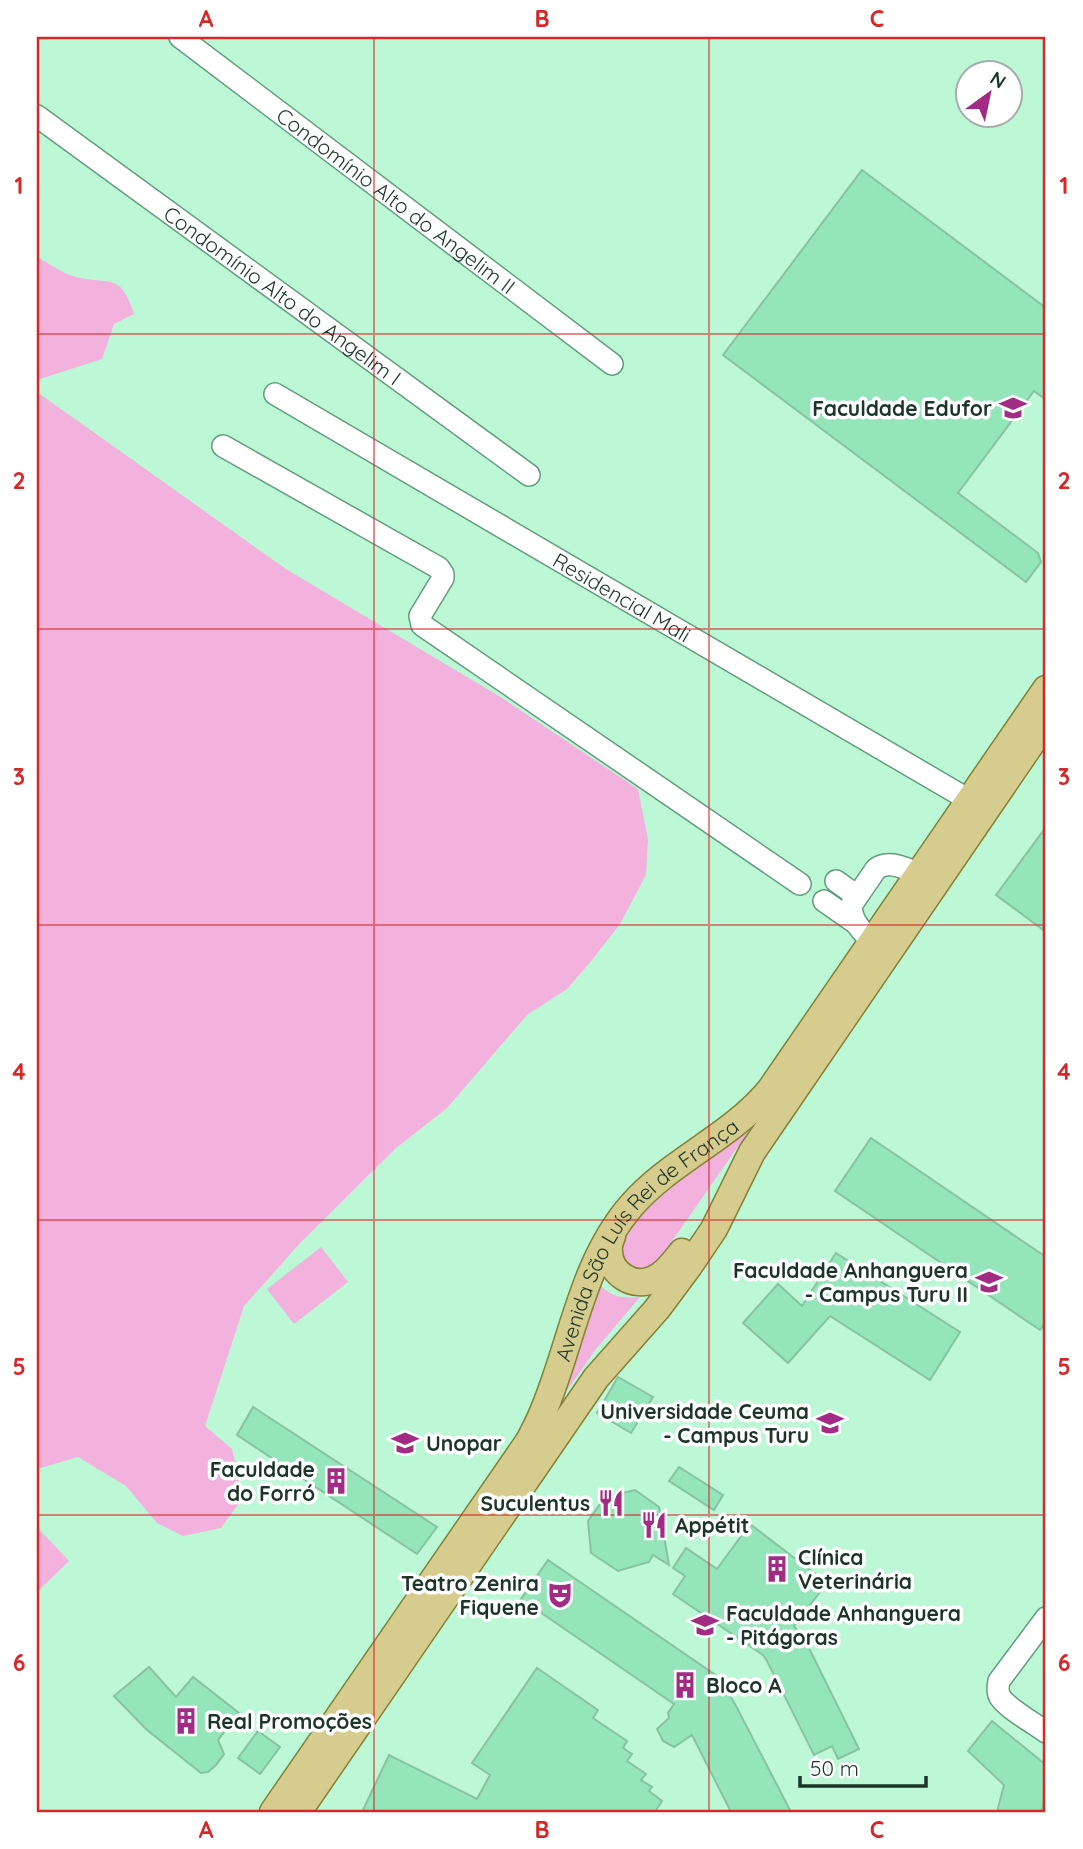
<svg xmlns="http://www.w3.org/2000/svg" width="1083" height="1849" viewBox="0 0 1083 1849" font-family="Quicksand,sans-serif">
  <rect width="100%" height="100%" fill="#bcf8d6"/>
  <!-- green -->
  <g fill="#f3b2dd">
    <path d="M37,257C49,263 63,274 76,277C110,285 121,272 134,314L114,324L102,359L37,380Z"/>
    <path d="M37,392L286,569L499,696L638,789L648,839L646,875L620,924L592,960L567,989L527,1015L447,1108L396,1148L301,1242L244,1306L205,1426L232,1449L243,1498L221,1528L183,1536L157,1523L126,1486L78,1457L37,1469Z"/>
    <path d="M748,1129L746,1135L658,1261C645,1274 642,1272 626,1265L619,1245C641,1197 705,1159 748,1129Z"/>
    <path d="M321,1247L348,1282L294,1324L267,1289Z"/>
    <path d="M596,1280C610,1297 618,1298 640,1297L596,1349L549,1416Z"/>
    <path d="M37,1527L69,1561L37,1592Z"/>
  </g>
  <!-- building -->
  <g fill="#94e5ba" stroke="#88c2a2" stroke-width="2">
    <path d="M862,170L1046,308V400L1034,391L958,493L1038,553L1041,562L1026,582L723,355Z"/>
    <path d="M1046,827V932L996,895Z"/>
    <path d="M871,1138L1046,1257V1322L1040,1330L835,1191Z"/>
    <path d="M836,1253L960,1332L930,1380L830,1316L788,1363L743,1323L778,1284L802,1306Z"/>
    <path d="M618,1377L653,1397L631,1433L597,1413Z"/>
    <path d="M253,1407L437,1527L417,1554L237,1435Z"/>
    <path d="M679,1467L723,1495L714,1510L669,1481Z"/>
    <path d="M635,1490L659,1507L669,1565L653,1555L649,1562L618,1571L591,1553L588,1521L605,1497Z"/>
    <path d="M750,1524L827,1583L794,1626L805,1640L859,1749L838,1759L832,1746L814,1755L767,1661L763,1655L673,1594L685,1576L673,1568L686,1548L717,1569Z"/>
    <path d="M548,1560L717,1676L735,1704L791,1812H731L692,1735L674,1747L663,1741L657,1729L669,1718L668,1713L674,1704L521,1599Z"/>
    <path d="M149,1667L176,1697L193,1677L239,1713L218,1740L224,1754L216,1765L208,1772L201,1773L147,1730L114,1696Z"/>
    <path d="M537,1668L598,1710L593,1718L627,1741L623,1748L632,1754L627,1761L646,1774L641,1780L652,1787L649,1791L662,1801L655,1812H362L389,1755L477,1799L490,1775L472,1763Z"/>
    <path d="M992,1721L1046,1765V1795L1041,1812H997L1004,1785L968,1751Z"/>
    <path d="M258,1731L280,1747L260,1774L238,1758Z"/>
  </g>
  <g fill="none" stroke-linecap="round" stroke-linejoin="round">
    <defs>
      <g id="minor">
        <path id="s1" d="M180,37L612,364"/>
        <path id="s2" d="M37,116L529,475"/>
        <path id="s3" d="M275,394L969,800"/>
        <path d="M223,446L439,568L443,574V578L420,616L422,625L800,884"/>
        <path d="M836,881L857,896"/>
        <path d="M824,901L857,924"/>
        <path d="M872,942C862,931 849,919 852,904L876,869C888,859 906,869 919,873"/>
        <path d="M1046,1618L999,1681C998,1686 997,1692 1000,1697C1007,1708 1035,1724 1046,1732"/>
      </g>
      <g id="major">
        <path d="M612,1236C610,1241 608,1246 609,1252C610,1274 634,1289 654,1279C666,1274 674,1262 682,1252"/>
        <path id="s4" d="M273,1812L529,1441C534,1431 539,1422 543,1412C572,1344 581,1264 631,1206C671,1160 730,1138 770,1090L1046,689"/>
        <path d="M298,1812L596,1378L657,1309L689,1266L714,1229L752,1152L1046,722"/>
      </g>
    </defs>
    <!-- minor casing -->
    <use href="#minor" stroke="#649d7e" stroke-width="24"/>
    <!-- major casing -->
    <use href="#major" stroke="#848138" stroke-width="29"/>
    <!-- minor -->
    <use href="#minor" stroke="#fff" stroke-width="21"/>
    <!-- major -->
    <use href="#major" stroke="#d6cc8d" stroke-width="26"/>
  </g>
  <!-- grid -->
  <path fill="none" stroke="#d62828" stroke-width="2" stroke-opacity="0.55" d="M374,37V1812M709,37V1812M37,334H1046M37,629H1046M37,925H1046M37,1220H1046M37,1515H1046"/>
  <!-- icons -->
  <defs>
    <symbol id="university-bare" viewBox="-9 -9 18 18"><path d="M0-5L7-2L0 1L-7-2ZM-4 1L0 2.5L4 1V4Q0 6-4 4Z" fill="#a22b84" stroke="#fff" stroke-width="2.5" paint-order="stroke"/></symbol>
    <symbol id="building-bare" viewBox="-9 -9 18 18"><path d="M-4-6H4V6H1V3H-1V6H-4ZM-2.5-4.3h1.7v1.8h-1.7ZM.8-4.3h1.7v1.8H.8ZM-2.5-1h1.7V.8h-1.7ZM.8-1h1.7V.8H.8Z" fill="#a22b84" stroke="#fff" stroke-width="2.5" paint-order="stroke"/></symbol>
    <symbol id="restaurant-bare" viewBox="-9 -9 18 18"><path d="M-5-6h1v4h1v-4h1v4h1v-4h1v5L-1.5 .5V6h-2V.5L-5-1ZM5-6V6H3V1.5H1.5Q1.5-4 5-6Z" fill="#a22b84" stroke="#fff" stroke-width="2.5" paint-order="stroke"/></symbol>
    <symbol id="theatre-bare" viewBox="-9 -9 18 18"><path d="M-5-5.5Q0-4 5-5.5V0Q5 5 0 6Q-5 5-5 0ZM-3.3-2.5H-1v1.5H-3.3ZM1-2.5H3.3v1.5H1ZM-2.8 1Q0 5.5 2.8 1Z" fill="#a22b84" stroke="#fff" stroke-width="2.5" paint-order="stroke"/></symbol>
  </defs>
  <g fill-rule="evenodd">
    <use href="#university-bare" x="994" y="389" width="38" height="38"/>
    <use href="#university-bare" x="970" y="1263" width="38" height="38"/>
    <use href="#university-bare" x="811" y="1404" width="38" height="38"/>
    <use href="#university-bare" x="386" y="1424" width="38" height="38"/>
    <use href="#building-bare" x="317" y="1462" width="38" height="38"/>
    <use href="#restaurant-bare" x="592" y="1484" width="38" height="38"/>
    <use href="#restaurant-bare" x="635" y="1506" width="38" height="38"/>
    <use href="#building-bare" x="758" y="1550" width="38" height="38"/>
    <use href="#theatre-bare" x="541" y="1576" width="38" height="38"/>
    <use href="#university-bare" x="686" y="1606" width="38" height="38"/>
    <use href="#building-bare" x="666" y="1666" width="38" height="38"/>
    <use href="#building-bare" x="167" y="1702" width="38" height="38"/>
  </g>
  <g text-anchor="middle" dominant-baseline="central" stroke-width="7" stroke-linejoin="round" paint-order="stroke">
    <!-- street labels -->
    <g font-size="21" fill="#1d3528" stroke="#fff">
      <text stroke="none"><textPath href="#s1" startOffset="271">Condomínio Alto do Angelim II</textPath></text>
      <text stroke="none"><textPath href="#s2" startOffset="304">Condomínio Alto do Angelim I</textPath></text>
      <text stroke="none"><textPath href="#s3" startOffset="402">Residencial Mali</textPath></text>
      <text stroke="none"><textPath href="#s4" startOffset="690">Avenida São Luís Rei de França</textPath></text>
    </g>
    <!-- poi labels -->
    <g font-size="21" font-weight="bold" fill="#1d3528" stroke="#fff" text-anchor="end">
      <text x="992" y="408">Faculdade Edufor</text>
      <text x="968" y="1270">Faculdade Anhanguera<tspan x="968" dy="24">- Campus Turu II</tspan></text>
      <text x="809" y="1411">Universidade Ceuma<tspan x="809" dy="24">- Campus Turu</tspan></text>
      <text x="426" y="1443" text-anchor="start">Unopar</text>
      <text x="315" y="1469">Faculdade<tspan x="315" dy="24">do Forró</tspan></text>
      <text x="590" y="1503">Suculentus</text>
      <text x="675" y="1525" text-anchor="start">Appétit</text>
      <text x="798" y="1557" text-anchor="start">Clínica<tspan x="798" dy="24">Veterinária</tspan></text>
      <text x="539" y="1583">Teatro Zenira<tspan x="539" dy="24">Fiquene</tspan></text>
      <text x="726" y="1613" text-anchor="start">Faculdade Anhanguera<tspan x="726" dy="24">- Pitágoras</tspan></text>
      <text x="706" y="1685" text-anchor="start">Bloco A</text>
      <text x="207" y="1721" text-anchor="start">Real Promoções</text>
    </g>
  </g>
  <!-- border -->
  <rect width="1083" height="1849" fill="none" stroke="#ffffff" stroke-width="77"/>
  <!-- north arrow -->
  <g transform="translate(989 94) rotate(33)"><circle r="33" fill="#ffffff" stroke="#a5aea9" stroke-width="2"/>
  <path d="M0-5L12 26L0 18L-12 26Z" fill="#a22b84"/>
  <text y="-10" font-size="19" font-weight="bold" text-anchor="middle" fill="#1d3528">N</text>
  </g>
  <!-- scale -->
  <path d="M800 1776v10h126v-10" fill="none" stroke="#1d3528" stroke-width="3.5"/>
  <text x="810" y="1776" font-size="21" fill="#1d3528" stroke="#ffffff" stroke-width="5" paint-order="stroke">50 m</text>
  <rect x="38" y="38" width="1006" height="1773" fill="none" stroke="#d62828" stroke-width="2.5"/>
  <g font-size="23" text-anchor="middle" font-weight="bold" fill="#d62828">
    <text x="206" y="27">A</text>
    <text x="542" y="27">B</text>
    <text x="877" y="27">C</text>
    <text x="19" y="194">1</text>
    <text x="1064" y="194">1</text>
    <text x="19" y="489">2</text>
    <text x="1064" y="489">2</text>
    <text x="19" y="785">3</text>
    <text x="1064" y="785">3</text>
    <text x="19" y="1080">4</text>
    <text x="1064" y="1080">4</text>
    <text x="19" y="1375">5</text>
    <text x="1064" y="1375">5</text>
    <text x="19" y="1671">6</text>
    <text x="1064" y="1671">6</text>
    <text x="206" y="1838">A</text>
    <text x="542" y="1838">B</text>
    <text x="877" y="1838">C</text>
  </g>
</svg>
